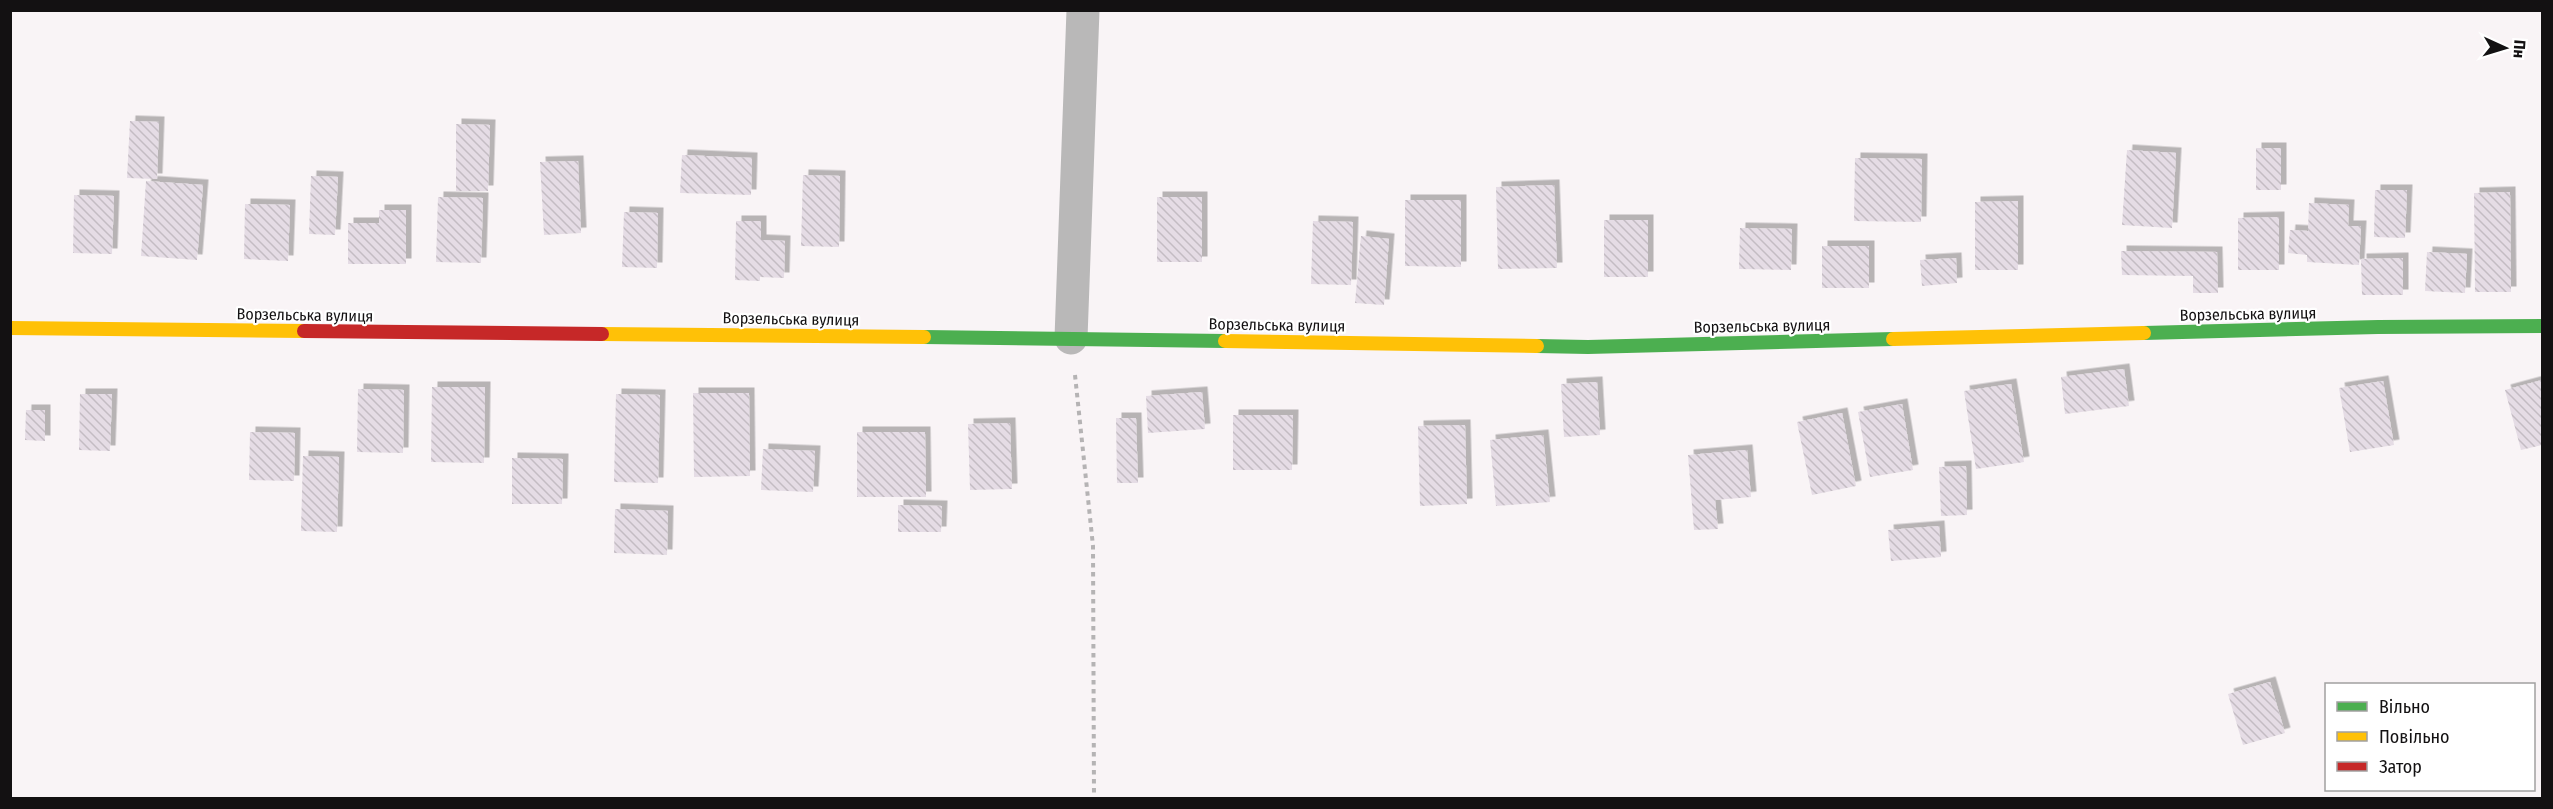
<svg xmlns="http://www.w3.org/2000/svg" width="2553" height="809" viewBox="0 0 2553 809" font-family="'Fira Sans Condensed',sans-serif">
  <defs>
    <pattern id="building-back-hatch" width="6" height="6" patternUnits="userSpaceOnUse" patternTransform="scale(1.5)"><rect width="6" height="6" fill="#e5dce5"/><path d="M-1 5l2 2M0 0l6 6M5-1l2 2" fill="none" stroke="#c4bcc3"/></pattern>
    <filter id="shadow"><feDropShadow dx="5.5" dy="-5.5" stdDeviation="0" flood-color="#0004"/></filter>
  </defs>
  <rect width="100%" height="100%" fill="#f9f4f6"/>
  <!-- building -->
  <g fill="url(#building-back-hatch)" filter="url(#shadow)">
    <path d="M130,121L159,122L157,179L127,178Z"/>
    <path d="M456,124L490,125L488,191H456Z"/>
    <rect x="2256" y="148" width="25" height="42"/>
    <path d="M2127,150L2176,153L2172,228L2122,225Z"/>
    <path d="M682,155L752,158L751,195L680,193Z"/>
    <path d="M1855,158L1922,159L1921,222L1854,221Z"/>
    <path d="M578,161L581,233L544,235L540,162Z"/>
    <path d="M803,175L840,176L839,247L801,246Z"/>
    <path d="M311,176L338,177L335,235L309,234Z"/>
    <path d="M146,181L203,185L197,260L141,256Z"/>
    <path d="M1554,185L1557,268L1498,269L1496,187Z"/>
    <path d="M2375,190H2407L2405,238L2374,237Z"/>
    <path d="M2510,192L2511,292H2475L2474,193Z"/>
    <path d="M74,195L114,196L112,254L73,253Z"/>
    <path d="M438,197L483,198L481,263L436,262Z"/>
    <rect x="1157" y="197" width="45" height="65"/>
    <path d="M1405,200H1461V267L1405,266Z"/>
    <path d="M2018,201V270H1975V202Z"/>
    <path d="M2309,203L2349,205L2348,226H2361L2359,265L2307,262V255L2288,253L2290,230L2308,231Z"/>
    <path d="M245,204L290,205L288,261L244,259Z"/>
    <path d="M379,210H406V264H348V223H379Z"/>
    <path d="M624,212L658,213L657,268L622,267Z"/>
    <path d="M2279,217V270H2238V218Z"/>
    <rect x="1604" y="220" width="44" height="57"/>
    <path d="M736,221H761V240L785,241L784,278L760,277V281L735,280Z"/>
    <path d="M1313,221L1353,222L1351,285L1311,284Z"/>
    <path d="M1740,228L1792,229L1791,270L1739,269Z"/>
    <path d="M1361,236L1389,239L1384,305L1355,303Z"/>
    <rect x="1822" y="246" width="47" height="42"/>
    <path d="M2121,251L2217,252L2218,293H2193V276L2122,275Z"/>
    <path d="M2427,252L2467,254L2465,293L2425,291Z"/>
    <path d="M1956,258L1957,283L1922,286L1920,260Z"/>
    <path d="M2403,258V295H2362L2361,259Z"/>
    <path d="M2124,369L2129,406L2065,414L2061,377Z"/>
    <path d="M2542,380V445L2521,450L2505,390Z"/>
    <path d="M2383,381L2394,445L2350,452L2339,388Z"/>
    <path d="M1597,382L1600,435L1564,437L1561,384Z"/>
    <path d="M2011,384L2024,462L1976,469L1964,391Z"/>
    <path d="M432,387H485L484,463L431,462Z"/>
    <path d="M358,389L404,390L403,453L357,452Z"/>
    <path d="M1202,392L1205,429L1148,433L1146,396Z"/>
    <path d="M693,393H749L750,476L694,477Z"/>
    <path d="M80,394H112L110,451L79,450Z"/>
    <path d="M616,394L660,395L658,483L614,482Z"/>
    <path d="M1902,404L1913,470L1870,477L1858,412Z"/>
    <path d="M26,410H45V441L25,440Z"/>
    <path d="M1842,413L1856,486L1812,495L1797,422Z"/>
    <path d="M1233,415H1293L1292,470H1233Z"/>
    <path d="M1116,418H1136L1138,483H1117Z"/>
    <path d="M1010,423L1012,489L970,490L968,424Z"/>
    <path d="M1465,425L1467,504L1420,506L1418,426Z"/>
    <path d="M250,432L295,433L294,481L249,480Z"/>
    <path d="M857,432H925L926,497H857Z"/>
    <path d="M1543,435L1550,502L1496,506L1490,440Z"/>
    <path d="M763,449L815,451L813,492L761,490Z"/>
    <path d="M1747,450L1751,497L1715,500L1718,529L1694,530L1688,455Z"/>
    <path d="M303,456L339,457L337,532L301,531Z"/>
    <path d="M512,458L563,459L562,504H512Z"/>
    <path d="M1966,466L1967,515L1941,516L1939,467Z"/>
    <path d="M898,505L942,506L941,532H898Z"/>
    <path d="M615,509L668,511L667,555L614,553Z"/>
    <path d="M1939,526L1941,557L1891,561L1888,530Z"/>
    <path d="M2270,682L2285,733L2243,745L2228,694Z"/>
  </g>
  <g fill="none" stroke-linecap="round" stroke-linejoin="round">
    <!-- path -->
    <path stroke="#b5b3b4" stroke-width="4" stroke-dasharray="4.5 4.5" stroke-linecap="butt" d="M1075,375L1093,546L1094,798"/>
    <!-- street -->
    <path stroke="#b9b8b8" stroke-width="33" d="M1071,338L1083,10"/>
    <!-- fast -->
    <g stroke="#4caf50" stroke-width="14">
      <path d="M2144,333L2378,327L2542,326"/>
      <path d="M924,337L1225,341"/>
      <path d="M1537,346L1588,347L1893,339"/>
    </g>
    <!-- slow -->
    <g stroke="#ffc107" stroke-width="14">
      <path d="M10,328L304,331"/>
      <path d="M602,334L924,337"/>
      <path d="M1893,339L2144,333"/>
      <path d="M1225,341L1537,346"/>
    </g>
    <!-- jam -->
    <path stroke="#c62828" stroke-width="14" d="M304,331L602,334"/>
  </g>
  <g text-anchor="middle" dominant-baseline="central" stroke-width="4.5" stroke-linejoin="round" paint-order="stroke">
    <!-- street labels -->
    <g font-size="16" fill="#131112" stroke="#fff">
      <text transform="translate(2248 314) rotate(-1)">Ворзельська вулиця</text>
      <text transform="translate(305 315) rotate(1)">Ворзельська вулиця</text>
      <text transform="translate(791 319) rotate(1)">Ворзельська вулиця</text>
      <text transform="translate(1277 325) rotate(1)">Ворзельська вулиця</text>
      <text transform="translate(1762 326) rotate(-1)">Ворзельська вулиця</text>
    </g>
  </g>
  <!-- border -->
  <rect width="2553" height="809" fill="none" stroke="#131112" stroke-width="24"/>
  <!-- legend -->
  <rect x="2325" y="683" width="210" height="108" fill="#ffffff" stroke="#a1a0a0" stroke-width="1.5"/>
  <rect x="2337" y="702" width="30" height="9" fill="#4caf50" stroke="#a1a0a0" stroke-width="1.5"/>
  <text x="2379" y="713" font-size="18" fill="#131112">Вільно</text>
  <rect x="2337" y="732" width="30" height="9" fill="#ffc107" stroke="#a1a0a0" stroke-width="1.5"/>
  <text x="2379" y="743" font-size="18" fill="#131112">Повільно</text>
  <rect x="2337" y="762" width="30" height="9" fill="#c62828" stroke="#a1a0a0" stroke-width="1.5"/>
  <text x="2379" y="773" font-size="18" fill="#131112">Затор</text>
  <!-- north arrow -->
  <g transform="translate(2505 48) rotate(94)" stroke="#ffffff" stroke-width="4.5" paint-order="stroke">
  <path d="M0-4.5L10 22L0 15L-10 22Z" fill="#131112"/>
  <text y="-9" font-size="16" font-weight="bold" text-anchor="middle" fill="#131112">Пн</text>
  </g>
</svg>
